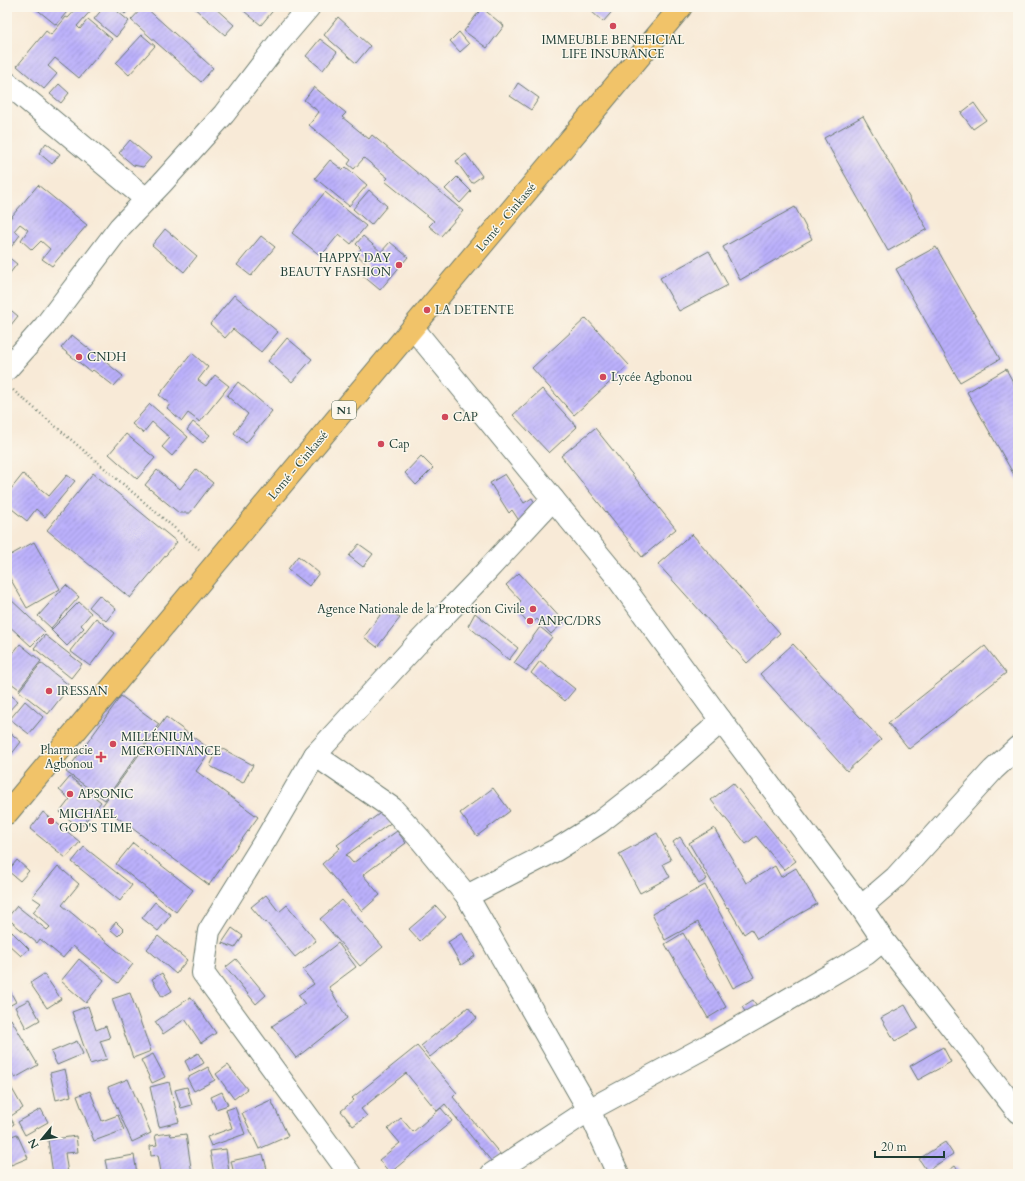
<svg xmlns="http://www.w3.org/2000/svg" width="1025" height="1181" viewBox="0 0 1025 1181" font-family="Cardo,serif">
  <defs>
    <pattern id="building-hatch" width="6" height="6" patternUnits="userSpaceOnUse"><rect width="6" height="6" fill="#bbb0fc"/><path d="M-1 1l2-2M0 6l6-6M5 7l2-2" fill="none" stroke="#9790cd"/></pattern>
  </defs>
  <rect width="100%" height="100%" fill="#fbf7ec"/>
  <filter id="ink" filterUnits="userSpaceOnUse"><feTurbulence type="fractalNoise" baseFrequency=".025" numOctaves="2"/><feDisplacementMap in="SourceGraphic" scale="8" xChannelSelector="R" yChannelSelector="G"/><feConvolveMatrix kernelMatrix="1 2 1 2 8 2 1 2 1" color-interpolation-filters="sRGB"/></filter>
  <filter id="wash" filterUnits="userSpaceOnUse"><feTurbulence type="fractalNoise" baseFrequency=".012" numOctaves="4" result="noise"/><feDisplacementMap in="SourceGraphic" scale="16" xChannelSelector="R" yChannelSelector="G"/><feGaussianBlur stdDeviation="0.9" result="paint"/><feColorMatrix in="noise" values="0 0 0 0 0 0 0 0 0 0 0 0 0 0 0 0 0 1.4 0 .05"/><feComposite in="paint" operator="in"/></filter>
  <g filter="url(#wash)">
    <rect width="100%" height="100%" fill="#f8ead7"/>
    <g id="blocks">
      <!-- building -->
      <g fill="url(#building-hatch)">
        <path d="M34,7H71L56,25Z"/>
        <path d="M78,7H94L77,26L80,29L88,19L112,39L79,78L55,58L48,66L57,74L44,89L17,66L46,31L51,35L66,17L68,18Z"/>
        <path d="M104,7H112L129,21L116,37L94,19Z"/>
        <path d="M117,7H131L125,14Z"/>
        <path d="M143,7H145L213,68L201,82L131,20Z"/>
        <path d="M193,7H214L234,25L225,35Z"/>
        <path d="M239,7H276L261,25Z"/>
        <path d="M593,7H616L603,22L590,10Z"/>
        <path d="M482,8L504,26L487,48L464,31Z"/>
        <path d="M338,17L370,46L356,63L324,35Z"/>
        <path d="M459,32L469,44L460,52L450,41Z"/>
        <path d="M142,35L155,46L129,75L116,63Z"/>
        <path d="M320,39L337,52L323,70L306,56Z"/>
        <path d="M518,83L539,98L531,110L510,96Z"/>
        <path d="M59,84L69,93L61,103L50,94Z"/>
        <path d="M314,87L346,113L342,117L369,139L372,135L463,211L441,236L429,226L434,221L385,181L388,178L364,158L354,169L348,164L351,160L309,125L319,112L304,100Z"/>
        <path d="M974,103L986,120L973,129L961,113Z"/>
        <path d="M863,116L927,229L888,251L824,138Z"/>
        <path d="M130,140L151,158L143,167L133,165L119,153Z"/>
        <path d="M46,143L60,154L52,164L39,153Z"/>
        <path d="M466,154L482,176L472,183L456,161Z"/>
        <path d="M330,160L343,170L346,167L367,185L349,206L315,178Z"/>
        <path d="M457,177L471,191L460,203L445,189Z"/>
        <path d="M38,185L87,225L52,266L42,259L50,249L41,241L32,250L21,240L28,230L20,224L14,231L20,235L9,250L7,248V222Z"/>
        <path d="M369,190L387,206L371,225L353,209Z"/>
        <path d="M325,192L366,226L351,244L339,234L321,256L292,233Z"/>
        <path d="M795,207L812,239L740,280L723,247Z"/>
        <path d="M165,229L197,256L184,272L152,245Z"/>
        <path d="M261,236L275,247L251,276L237,265Z"/>
        <path d="M363,236L381,252L390,242L408,257L380,290L362,275L369,266L356,254L361,249L356,244Z"/>
        <path d="M936,247L1000,359L960,382L896,269Z"/>
        <path d="M709,251L728,285L679,311L660,278Z"/>
        <path d="M7,256L17,264L7,277Z"/>
        <path d="M234,295L278,332L261,352L233,329L225,338L210,324Z"/>
        <path d="M7,307L18,316L7,330Z"/>
        <path d="M586,318L629,365L574,415L532,368Z"/>
        <path d="M72,335L123,376L114,386L93,370L91,372L61,348Z"/>
        <path d="M287,338L312,359L292,382L268,361Z"/>
        <path d="M192,353L208,367L198,380L206,386L215,375L229,386L200,422L188,413L182,421L167,408L170,404L159,395Z"/>
        <path d="M1006,369L1018,391V482L967,392Z"/>
        <path d="M238,382L272,411L246,443L234,433L248,414L227,396Z"/>
        <path d="M542,389L577,427L549,453L513,415Z"/>
        <path d="M150,404L188,437L172,456L162,447L170,438L152,422L143,433L132,424Z"/>
        <path d="M193,422L210,435L203,443L187,430Z"/>
        <path d="M595,428L676,529L642,557L561,456Z"/>
        <path d="M126,434L155,458L137,479L109,454Z"/>
        <path d="M421,456L433,468L416,485L405,473Z"/>
        <path d="M196,469L213,483L190,513H179L145,485L157,470L180,489Z"/>
        <path d="M93,473L177,542L130,598L47,530Z"/>
        <path d="M23,474L49,496L67,475L75,481L45,517L36,509L27,521L7,505V485L11,489Z"/>
        <path d="M505,474L524,503L532,498L539,510L520,522L512,510L509,513L490,483Z"/>
        <path d="M692,534L780,633L747,663L658,564Z"/>
        <path d="M34,542L60,589L27,608L7,573V557Z"/>
        <path d="M359,544L373,554L363,567L349,556Z"/>
        <path d="M298,556L319,573L309,586L288,569Z"/>
        <path d="M519,573L564,622L551,634L537,619L530,626L514,607L521,601L506,585Z"/>
        <path d="M66,585L79,597L51,628L38,616Z"/>
        <path d="M99,595L116,609L106,621L89,607Z"/>
        <path d="M7,596L45,632L31,646L7,624Z"/>
        <path d="M79,602L91,613L81,625L84,628L67,646L51,630Z"/>
        <path d="M386,607L400,618L377,647L364,637Z"/>
        <path d="M475,613L518,648L509,660L468,626Z"/>
        <path d="M96,618L115,633L90,666L70,651Z"/>
        <path d="M540,627L552,637L526,671L514,663Z"/>
        <path d="M45,635L82,664L71,678L34,648Z"/>
        <path d="M20,644L41,661L19,689L7,680V661Z"/>
        <path d="M793,644L881,740L847,771L760,674Z"/>
        <path d="M985,646L1006,673L909,749L888,723Z"/>
        <path d="M540,661L575,689L565,701L531,673Z"/>
        <path d="M41,663L70,686L48,714L19,691Z"/>
        <path d="M7,692L18,701L7,713Z"/>
        <path d="M121,696L159,724L105,800L66,772Z"/>
        <path d="M25,701L43,717L29,734L10,719Z"/>
        <path d="M166,717L211,750L196,771L258,817L209,885L102,806Z"/>
        <path d="M7,730L21,742L10,756L7,753Z"/>
        <path d="M219,747L253,765L243,783L210,766Z"/>
        <path d="M70,777L101,802L80,828L60,812L70,799L59,790Z"/>
        <path d="M733,783L796,861L784,870L756,836L746,844L711,800Z"/>
        <path d="M493,788L510,811L477,836L460,813Z"/>
        <path d="M383,811L392,822L346,855L353,863L397,831L406,843L363,875L380,895L362,911L322,864L340,848L337,845Z"/>
        <path d="M43,812L80,842L66,858L30,829Z"/>
        <path d="M714,828L746,883L775,866L781,877L796,868L817,904L757,939L751,929L744,934L728,907L727,908L689,843Z"/>
        <path d="M657,833L671,860L663,864L670,877L640,893L619,854Z"/>
        <path d="M680,837L707,879L699,884L673,842Z"/>
        <path d="M133,843L193,890L176,912L116,864Z"/>
        <path d="M84,847L132,885L120,901L72,862Z"/>
        <path d="M17,860L29,871L20,881L8,871Z"/>
        <path d="M58,866L79,884L62,905L133,964L118,983L73,946L63,958L40,939L37,943L7,918L17,906L47,930L50,927L33,912L41,903L32,897Z"/>
        <path d="M705,885L754,977L733,988L698,922L665,940L652,914Z"/>
        <path d="M266,895L279,912L287,905L316,941L295,957L266,922L265,923L251,907Z"/>
        <path d="M342,900L383,947L360,966L320,919Z"/>
        <path d="M155,902L171,915L158,931L142,918Z"/>
        <path d="M436,906L446,917L420,941L409,929Z"/>
        <path d="M116,922L124,930L118,936L110,929Z"/>
        <path d="M232,928L243,936L235,948L222,943Z"/>
        <path d="M12,932L29,949L21,956L7,943V936Z"/>
        <path d="M462,933L475,956L461,965L448,942Z"/>
        <path d="M683,933L726,1007L708,1018L665,944Z"/>
        <path d="M158,936L187,960L176,974L147,949Z"/>
        <path d="M338,943L356,967L329,987L347,1018L296,1058L272,1026L305,1004L298,995L314,984L303,970Z"/>
        <path d="M79,959L104,980L86,1003L61,981Z"/>
        <path d="M236,959L266,995L256,1004L226,967Z"/>
        <path d="M162,973L172,991L162,997L152,979Z"/>
        <path d="M44,974L61,999L47,1008L30,983Z"/>
        <path d="M7,986L16,1002L7,1007Z"/>
        <path d="M130,993L151,1051L133,1058L112,999Z"/>
        <path d="M191,997L216,1033L201,1043L185,1019L163,1034L155,1022Z"/>
        <path d="M29,1000L40,1020L26,1028L15,1007Z"/>
        <path d="M753,1000L757,1006L746,1013L742,1007Z"/>
        <path d="M905,1005L918,1028L895,1041L881,1018Z"/>
        <path d="M88,1006L96,1030L106,1026L110,1038L100,1041L107,1059L90,1064L72,1012Z"/>
        <path d="M468,1007L477,1018L430,1057L421,1046Z"/>
        <path d="M11,1019L38,1065L15,1078L7,1065V1022Z"/>
        <path d="M77,1041L83,1054L57,1065L51,1052Z"/>
        <path d="M417,1046L457,1093L453,1097L501,1155L492,1162L445,1104L437,1111L406,1073L361,1109L367,1116L353,1126L341,1111L354,1100L352,1098Z"/>
        <path d="M943,1047L951,1062L918,1080L910,1066Z"/>
        <path d="M198,1053L204,1063L190,1071L185,1061Z"/>
        <path d="M153,1054L165,1077L152,1083L141,1060Z"/>
        <path d="M228,1065L247,1089L234,1099L216,1074Z"/>
        <path d="M208,1067L215,1080L194,1091L187,1078Z"/>
        <path d="M65,1069L71,1096L56,1100L50,1073Z"/>
        <path d="M128,1079L151,1133L132,1142L108,1087Z"/>
        <path d="M169,1082L179,1122L159,1127L150,1087Z"/>
        <path d="M11,1087L23,1108L11,1116L7,1109V1090Z"/>
        <path d="M187,1087L192,1105L181,1108L175,1090Z"/>
        <path d="M90,1091L102,1121L118,1115L124,1130L94,1141L77,1096Z"/>
        <path d="M222,1092L228,1105L216,1109L211,1097Z"/>
        <path d="M271,1100L288,1136L259,1149L242,1113Z"/>
        <path d="M235,1107L245,1134L211,1146L207,1137L232,1128L226,1110Z"/>
        <path d="M441,1108L452,1121L390,1173L379,1160L400,1143L388,1129L401,1118L413,1132Z"/>
        <path d="M41,1109L48,1122L25,1135L18,1122Z"/>
        <path d="M9,1115L14,1124L7,1129V1116Z"/>
        <path d="M170,1133L171,1136L186,1134L192,1174H173V1171L161,1172L158,1155L151,1156L150,1146L157,1145L155,1135Z"/>
        <path d="M17,1134L28,1158L11,1165L7,1157V1138Z"/>
        <path d="M76,1136L78,1152L65,1153L68,1174H53L48,1140Z"/>
        <path d="M945,1142L953,1154L927,1171L919,1159Z"/>
        <path d="M226,1149L229,1172L214,1174L210,1151Z"/>
        <path d="M263,1154L268,1173L264,1174H234L231,1161Z"/>
        <path d="M134,1155L137,1174H108L105,1160Z"/>
        <path d="M955,1166L960,1173L958,1174H944Z"/>
      </g>
    </g>
  </g>
  <g filter="url(#ink)">
    <use href="#blocks" fill-opacity="0" stroke="#6b7a6d" stroke-width="1"/>
    <g fill="none" stroke-linecap="round" stroke-linejoin="round">
      <defs>
        <g id="minor">
          <path d="M7,83L146,199"/>
          <path d="M413,328L553,499L613,572L720,719L861,907L883,940L1018,1112"/>
          <path d="M7,369L45,326L120,227L162,183L224,114L280,41L309,7"/>
          <path d="M315,755L392,808L421,840L467,896L556,850L599,823L650,783L710,731L720,719"/>
          <path d="M467,896L589,1110L618,1174"/>
          <path d="M861,907L896,877L993,770L1018,747"/>
          <path d="M350,1174L203,973L209,931L266,839L315,755L415,646L481,577L553,499"/>
          <path d="M492,1174L589,1110L709,1045L779,1005L866,954L883,940"/>
        </g>
        <path id="highway" d="M7,813L681,7"/>
      </defs>
      <!-- minor casing -->
      <use href="#minor" stroke="#6b7a6d" stroke-width="24"/>
      <!-- highway casing -->
      <use href="#highway" stroke="#6b7a6d" stroke-width="24"/>
      <!-- path -->
      <path stroke="#6b7a6d" stroke-width="2.5" stroke-dasharray="1 3" stroke-linecap="butt" d="M13,390L199,549"/>
      <!-- minor -->
      <use href="#minor" stroke="#fff" stroke-width="22"/>
      <!-- highway -->
      <use href="#highway" stroke="#f1c369" stroke-width="22"/>
    </g>
  </g>
  <!-- markers -->
  <g fill="#d1495b" stroke="#fbf7ec" stroke-width="1.5">
    <circle cx="613" cy="26" r="4"/>
    <circle cx="399" cy="265" r="4"/>
    <circle cx="427" cy="310" r="4"/>
    <circle cx="79" cy="357" r="4"/>
    <circle cx="603" cy="377" r="4"/>
    <circle cx="445" cy="417" r="4"/>
    <circle cx="381" cy="444" r="4"/>
    <circle cx="533" cy="609" r="4"/>
    <circle cx="530" cy="621" r="4"/>
    <circle cx="49" cy="691" r="4"/>
    <circle cx="113" cy="744" r="4"/>
    <path d="M99 751h4v4h4v4h-4v4h-4v-4h-4v-4h4z"/>
    <circle cx="70" cy="794" r="4"/>
    <circle cx="51" cy="821" r="4"/>
  </g>
  <g text-anchor="middle" dominant-baseline="central" stroke-width="3" stroke-linejoin="round" paint-order="stroke">
    <!-- shield labels -->
    <rect fill="#fbf7ec" stroke="#61756b" stroke-width="1" x="332" y="401" width="24" height="18" rx="3"/>
    <g font-size="11" font-weight="bold" fill="#1f3d34">
      <text x="344" y="410">N1</text>
    </g>
    <!-- poi labels -->
    <g font-size="12" fill="#1f3d34" stroke="#fbf7ec" text-anchor="start">
      <text x="613" y="40" text-anchor="middle">IMMEUBLE BENEFICIAL<tspan x="613" dy="14">LIFE INSURANCE</tspan></text>
      <text x="391" y="258" text-anchor="end">HAPPY DAY<tspan x="391" dy="14">BEAUTY FASHION</tspan></text>
      <text x="435" y="310">LA DETENTE</text>
      <text x="87" y="357">CNDH</text>
      <text x="611" y="377">Lycée Agbonou</text>
      <text x="453" y="417">CAP</text>
      <text x="389" y="444">Cap</text>
      <text x="525" y="609" text-anchor="end">Agence Nationale de la Protection Civile</text>
      <text x="538" y="621">ANPC/DRS</text>
      <text x="57" y="691">IRESSAN</text>
      <text x="121" y="737">MILLÉNIUM<tspan x="121" dy="14">MICROFINANCE</tspan></text>
      <text x="93" y="750" text-anchor="end">Pharmacie<tspan x="93" dy="14">Agbonou</tspan></text>
      <text x="78" y="794">APSONIC</text>
      <text x="59" y="814">MICHAEL<tspan x="59" dy="14">GOD'S TIME</tspan></text>
    </g>
    <!-- street labels -->
    <g font-size="12" fill="#1f3d34" stroke="#fbf7ec">
      <text transform="translate(506 217) rotate(-50)">Lomé - Cinkassé</text>
      <text transform="translate(298 465) rotate(-50)">Lomé - Cinkassé</text>
    </g>
  </g>
  <!-- margin -->
  <rect width="1025" height="1181" fill="none" stroke="#fbf7ec" stroke-width="24"/>
  <!-- north arrow -->
  <g transform="translate(42 1139) rotate(241)" stroke="#fbf7ec" stroke-width="3" paint-order="stroke">
  <path d="M0-3L7 15L0 10L-7 15Z" fill="#1f3d34"/>
  <text y="-6" font-size="11" font-weight="bold" text-anchor="middle" fill="#1f3d34">N</text>
  </g>
  <!-- scale -->
  <path d="M875 1151v6h69v-6" fill="none" stroke="#1f3d34" stroke-width="2"/>
  <text x="881" y="1151" font-size="12" fill="#1f3d34" stroke="#fbf7ec" stroke-width="3" paint-order="stroke">20 m</text>
</svg>
